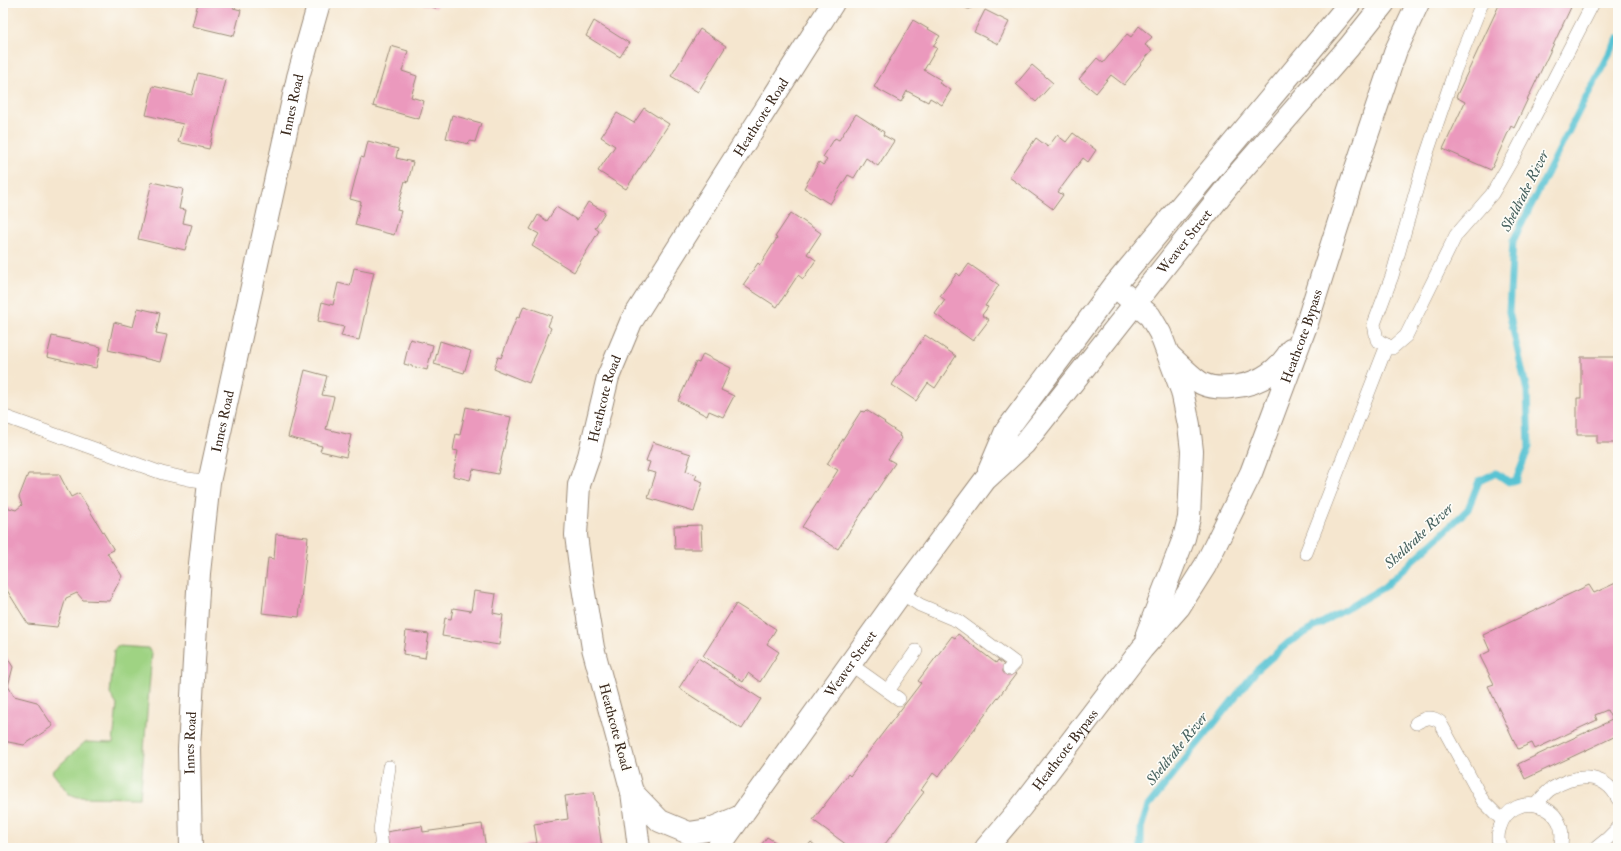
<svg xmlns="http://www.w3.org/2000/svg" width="1621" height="851" viewBox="0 0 1621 851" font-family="'IM FELL Double Pica',serif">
  <rect width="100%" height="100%" fill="#fdfcf7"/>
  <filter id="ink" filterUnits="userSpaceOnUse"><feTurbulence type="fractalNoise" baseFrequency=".025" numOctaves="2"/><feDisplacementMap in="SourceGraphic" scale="8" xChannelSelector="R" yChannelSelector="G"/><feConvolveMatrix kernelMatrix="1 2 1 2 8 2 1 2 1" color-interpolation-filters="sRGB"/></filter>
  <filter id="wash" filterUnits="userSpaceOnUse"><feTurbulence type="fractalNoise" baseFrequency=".012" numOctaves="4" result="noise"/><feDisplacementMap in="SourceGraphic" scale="16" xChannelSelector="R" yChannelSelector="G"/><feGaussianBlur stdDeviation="0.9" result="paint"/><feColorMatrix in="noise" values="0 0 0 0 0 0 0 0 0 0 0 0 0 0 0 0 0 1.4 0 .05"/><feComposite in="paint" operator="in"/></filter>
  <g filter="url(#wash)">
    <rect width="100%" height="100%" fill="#f5e6cf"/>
    <!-- green -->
    <path fill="#9fd383" stroke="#6d7e50" d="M117,646L148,648L152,653L140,798L78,797L69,794L52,772L85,742L113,743L117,705L110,694L114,650Z"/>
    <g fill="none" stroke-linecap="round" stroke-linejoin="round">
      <!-- stream -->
      <path stroke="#58c3d3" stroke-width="7" d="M1141,848V828L1148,806L1256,671L1289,642L1384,587L1440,536L1468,509L1479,481L1496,473L1509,482L1516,480L1529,447L1527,391L1509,312L1513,241L1580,109L1618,38"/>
    </g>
    <g id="blocks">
      <!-- building -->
      <g fill="#eb99bd">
        <path d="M198,3H235L233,8L241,10L234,36L192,26Z"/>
        <path d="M418,3H437L436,8Z"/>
        <path d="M957,3H986L968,9Z"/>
        <path d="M1500,3H1573L1514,128L1511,126L1491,170L1443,149L1465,102L1456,97Z"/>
        <path d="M985,10L1009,22L998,44L974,32Z"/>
        <path d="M913,20L940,36L933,46L937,48L924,70L941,80L939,83L951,90L942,105L930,98L928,102L907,91L901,102L874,87Z"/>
        <path d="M594,21L629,43L620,57L586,36Z"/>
        <path d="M1139,26L1152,37L1145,45L1152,50L1124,85L1111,75L1096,93L1079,79L1097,58L1103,63L1127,34L1131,37Z"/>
        <path d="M700,29L726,46L698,92L671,76Z"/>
        <path d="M391,46L408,51L402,71L417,76L411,97L424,101L419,119L373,106Z"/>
        <path d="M1032,65L1053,83L1036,102L1016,84Z"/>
        <path d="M198,73L226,80L209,149L178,142L183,124L146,115L153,86L192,95Z"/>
        <path d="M644,108L669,124L626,189L598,171L615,146L601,137L617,113L634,123Z"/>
        <path d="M856,114L884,132L883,135L894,141L878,166L866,158L854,178L848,175L830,204L804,188L819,162L823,165L827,160L823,157L835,138L839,140Z"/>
        <path d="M452,115L481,123L475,142L469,141L468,144L446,138Z"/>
        <path d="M1073,133L1096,150L1088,162L1083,158L1058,192L1063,195L1053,209L1009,177L1036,138L1048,147L1057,135L1066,142Z"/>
        <path d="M368,141L398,149L396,158L413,162L408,182L405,181L397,210L401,211L394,235L355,225L361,202L350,199L361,157L364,158Z"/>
        <path d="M152,182L183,189L179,209L186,210L183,223L192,225L185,250L138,239Z"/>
        <path d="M588,202L605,212L595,228L599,231L574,272L532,246L539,234L530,229L538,215L547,221L556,207L577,220Z"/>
        <path d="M791,213L821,233L807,254L816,260L803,279L798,275L777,307L743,285L758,263L760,265L777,238L775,237Z"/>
        <path d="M969,264L999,285L985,306L988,307L982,315L989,320L973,341L935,314L945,300L940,296L957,273L960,276Z"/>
        <path d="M354,268L374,272L359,340L341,336L344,327L318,321L322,302L333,305L338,283L350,286Z"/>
        <path d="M524,306L552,316L548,326L551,328L529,383L494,369L498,357L501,358L517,317L519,318Z"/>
        <path d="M138,308L160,313L156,333L167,335L160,362L108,350L114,322L133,327Z"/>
        <path d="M925,335L956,356L935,388L928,383L916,401L892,385Z"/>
        <path d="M52,336L101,347L96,368L47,357Z"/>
        <path d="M410,339L433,345L427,370L404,364Z"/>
        <path d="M440,341L471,351L464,373L434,364Z"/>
        <path d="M703,354L731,368L721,390L734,396L723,417L709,411L707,416L678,401L696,362L699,363Z"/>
        <path d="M1581,357H1618V443H1597V435H1577V398H1581Z"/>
        <path d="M305,370L327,376L322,395L334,397L326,429L351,435L346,457L320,451L322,446L288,437Z"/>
        <path d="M466,407L511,417L498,474L473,469L470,480L453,476L458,451L453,450L456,434L460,435Z"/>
        <path d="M866,410L885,422L884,423L900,434L899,436L902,438L888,459L895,463L838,549L802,527L838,470L827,464L861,411L864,412Z"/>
        <path d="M653,442L691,454L686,471L697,475L695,479L703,482L694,512L648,498L656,473L647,471L650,462L646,461Z"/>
        <path d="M28,474H59L71,497L79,493L114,550L107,553L122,576L109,601L83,600L77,593L66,598L57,627L28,624L5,587L3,589V506L16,510L22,505L19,497Z"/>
        <path d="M701,525L702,549H675L674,526Z"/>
        <path d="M276,534L308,537L299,617L262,613L268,558L274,559Z"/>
        <path d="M1618,582V735L1525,779L1518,764L1612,720L1607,710L1595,715L1597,720L1535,749L1532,743L1518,749L1488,686L1494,684L1480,656L1490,651L1483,635L1589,585L1594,593Z"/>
        <path d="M474,591L496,594L493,613L503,615L499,645L442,636L445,618L451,619L453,608L471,611Z"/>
        <path d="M736,604L776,629L767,644L779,652L760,682L748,673L743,682L703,656Z"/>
        <path d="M406,631L429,634L425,658L403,654Z"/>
        <path d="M958,634L996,663L998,660L1016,674L938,777L933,773L921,790L924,792L882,848H851L813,820L848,774L850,776L921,683L918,681L952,636L955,638Z"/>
        <path d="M3,651L13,667L8,686L14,696L37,702L53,726L24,745L3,741Z"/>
        <path d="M698,658L761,699L742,729L679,688Z"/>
        <path d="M594,792L602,848H508L537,843L534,824L568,819L565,796Z"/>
        <path d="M482,824L486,848H389L386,832L422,826L423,832Z"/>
        <path d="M767,837L785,848H759Z"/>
        <path d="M811,842L818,848H806Z"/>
      </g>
    </g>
  </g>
  <g filter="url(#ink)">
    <use href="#blocks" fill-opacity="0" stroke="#988876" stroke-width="1"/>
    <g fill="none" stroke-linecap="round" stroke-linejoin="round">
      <defs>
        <g id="service">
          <path d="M1482,3L1455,70L1425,159L1392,276L1374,324L1377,340L1392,348L1406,336L1456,235L1492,194L1514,156L1593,3"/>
          <path d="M3,416L162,473L188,479L209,482"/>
          <path d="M1306,553L1387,345"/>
          <path d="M901,593L920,605L958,621L1015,663L1009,669"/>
          <path d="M850,664L899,699"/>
          <path d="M888,691L916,651"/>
          <path d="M1416,723C1425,718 1431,715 1440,722L1483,801L1502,820"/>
          <path d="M1536,804C1541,799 1546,792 1551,789C1575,774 1604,771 1618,799"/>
          <path d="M382,848L380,830L389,767"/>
          <path d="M1501,848C1497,842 1498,833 1500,827C1512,788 1573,803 1560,848"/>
          <path d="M1596,848L1607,839L1618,828"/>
        </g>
        <g id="minor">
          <path id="s1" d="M191,848L189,749L199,573L209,482L298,77L319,3"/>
        </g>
        <g id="tertiary">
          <path id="s2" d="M639,848L632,792L593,648L582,581L576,535L579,485L589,456L608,377L631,322L833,3"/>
        </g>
        <g id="secondary">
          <path d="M1124,294L1150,316L1160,333L1182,391L1189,425L1192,451L1189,518L1184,538L1147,634"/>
          <path d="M1170,356C1178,363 1194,380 1203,384C1212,388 1222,388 1231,387C1257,385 1277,373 1291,350"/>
          <path d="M989,471L1006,431L1114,286L1350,3"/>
          <path d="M632,792L660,821L689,833L708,830L739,817"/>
          <path id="s3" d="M718,848L901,593L985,480L1024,444L1232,181L1349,47L1384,3"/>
          <path id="s4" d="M986,848L1021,807L1142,649L1179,607L1205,566L1251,473L1307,323L1352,180L1396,50L1418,3"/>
        </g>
      </defs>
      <!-- service casing -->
      <use href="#service" stroke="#988876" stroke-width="14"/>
      <!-- minor casing -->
      <use href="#minor" stroke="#988876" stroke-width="24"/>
      <!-- tertiary casing -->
      <use href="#tertiary" stroke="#988876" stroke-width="24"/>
      <!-- secondary casing -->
      <use href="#secondary" stroke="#988876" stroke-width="24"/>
      <!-- service -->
      <use href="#service" stroke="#fff" stroke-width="13"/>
      <!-- minor -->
      <use href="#minor" stroke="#fff" stroke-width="22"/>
      <!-- tertiary -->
      <use href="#tertiary" stroke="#fff" stroke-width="22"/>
      <!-- secondary -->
      <use href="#secondary" stroke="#fff" stroke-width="22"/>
    </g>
  </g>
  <g text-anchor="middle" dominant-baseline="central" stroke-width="3.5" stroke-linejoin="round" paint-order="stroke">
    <!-- street labels -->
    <g font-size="14" fill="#3b2a1e" stroke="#fdfcf7">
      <text stroke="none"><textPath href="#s1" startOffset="753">Innes Road</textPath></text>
      <text stroke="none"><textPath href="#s2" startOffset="784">Heathcote Road</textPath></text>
      <text stroke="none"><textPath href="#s3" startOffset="766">Weaver Street</textPath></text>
      <text stroke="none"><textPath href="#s4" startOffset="607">Heathcote Bypass</textPath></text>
      <text stroke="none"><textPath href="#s2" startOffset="460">Heathcote Road</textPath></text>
      <text stroke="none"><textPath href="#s1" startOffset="429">Innes Road</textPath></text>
      <text stroke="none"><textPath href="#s3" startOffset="227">Weaver Street</textPath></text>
      <text transform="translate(615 727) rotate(75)">Heathcote Road</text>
      <text stroke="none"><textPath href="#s1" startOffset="105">Innes Road</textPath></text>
      <text stroke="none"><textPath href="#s4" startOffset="126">Heathcote Bypass</textPath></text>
    </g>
    <!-- water labels -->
    <g font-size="15" font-style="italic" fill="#45605d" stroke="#fdfcf7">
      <text transform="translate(1525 191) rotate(-63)">Sheldrake River</text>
      <text transform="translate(1419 536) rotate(-43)">Sheldrake River</text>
      <text transform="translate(1177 749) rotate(-51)">Sheldrake River</text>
    </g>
  </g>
  <!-- margin -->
  <rect width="1621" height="851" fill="none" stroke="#fdfcf7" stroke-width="16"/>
</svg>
